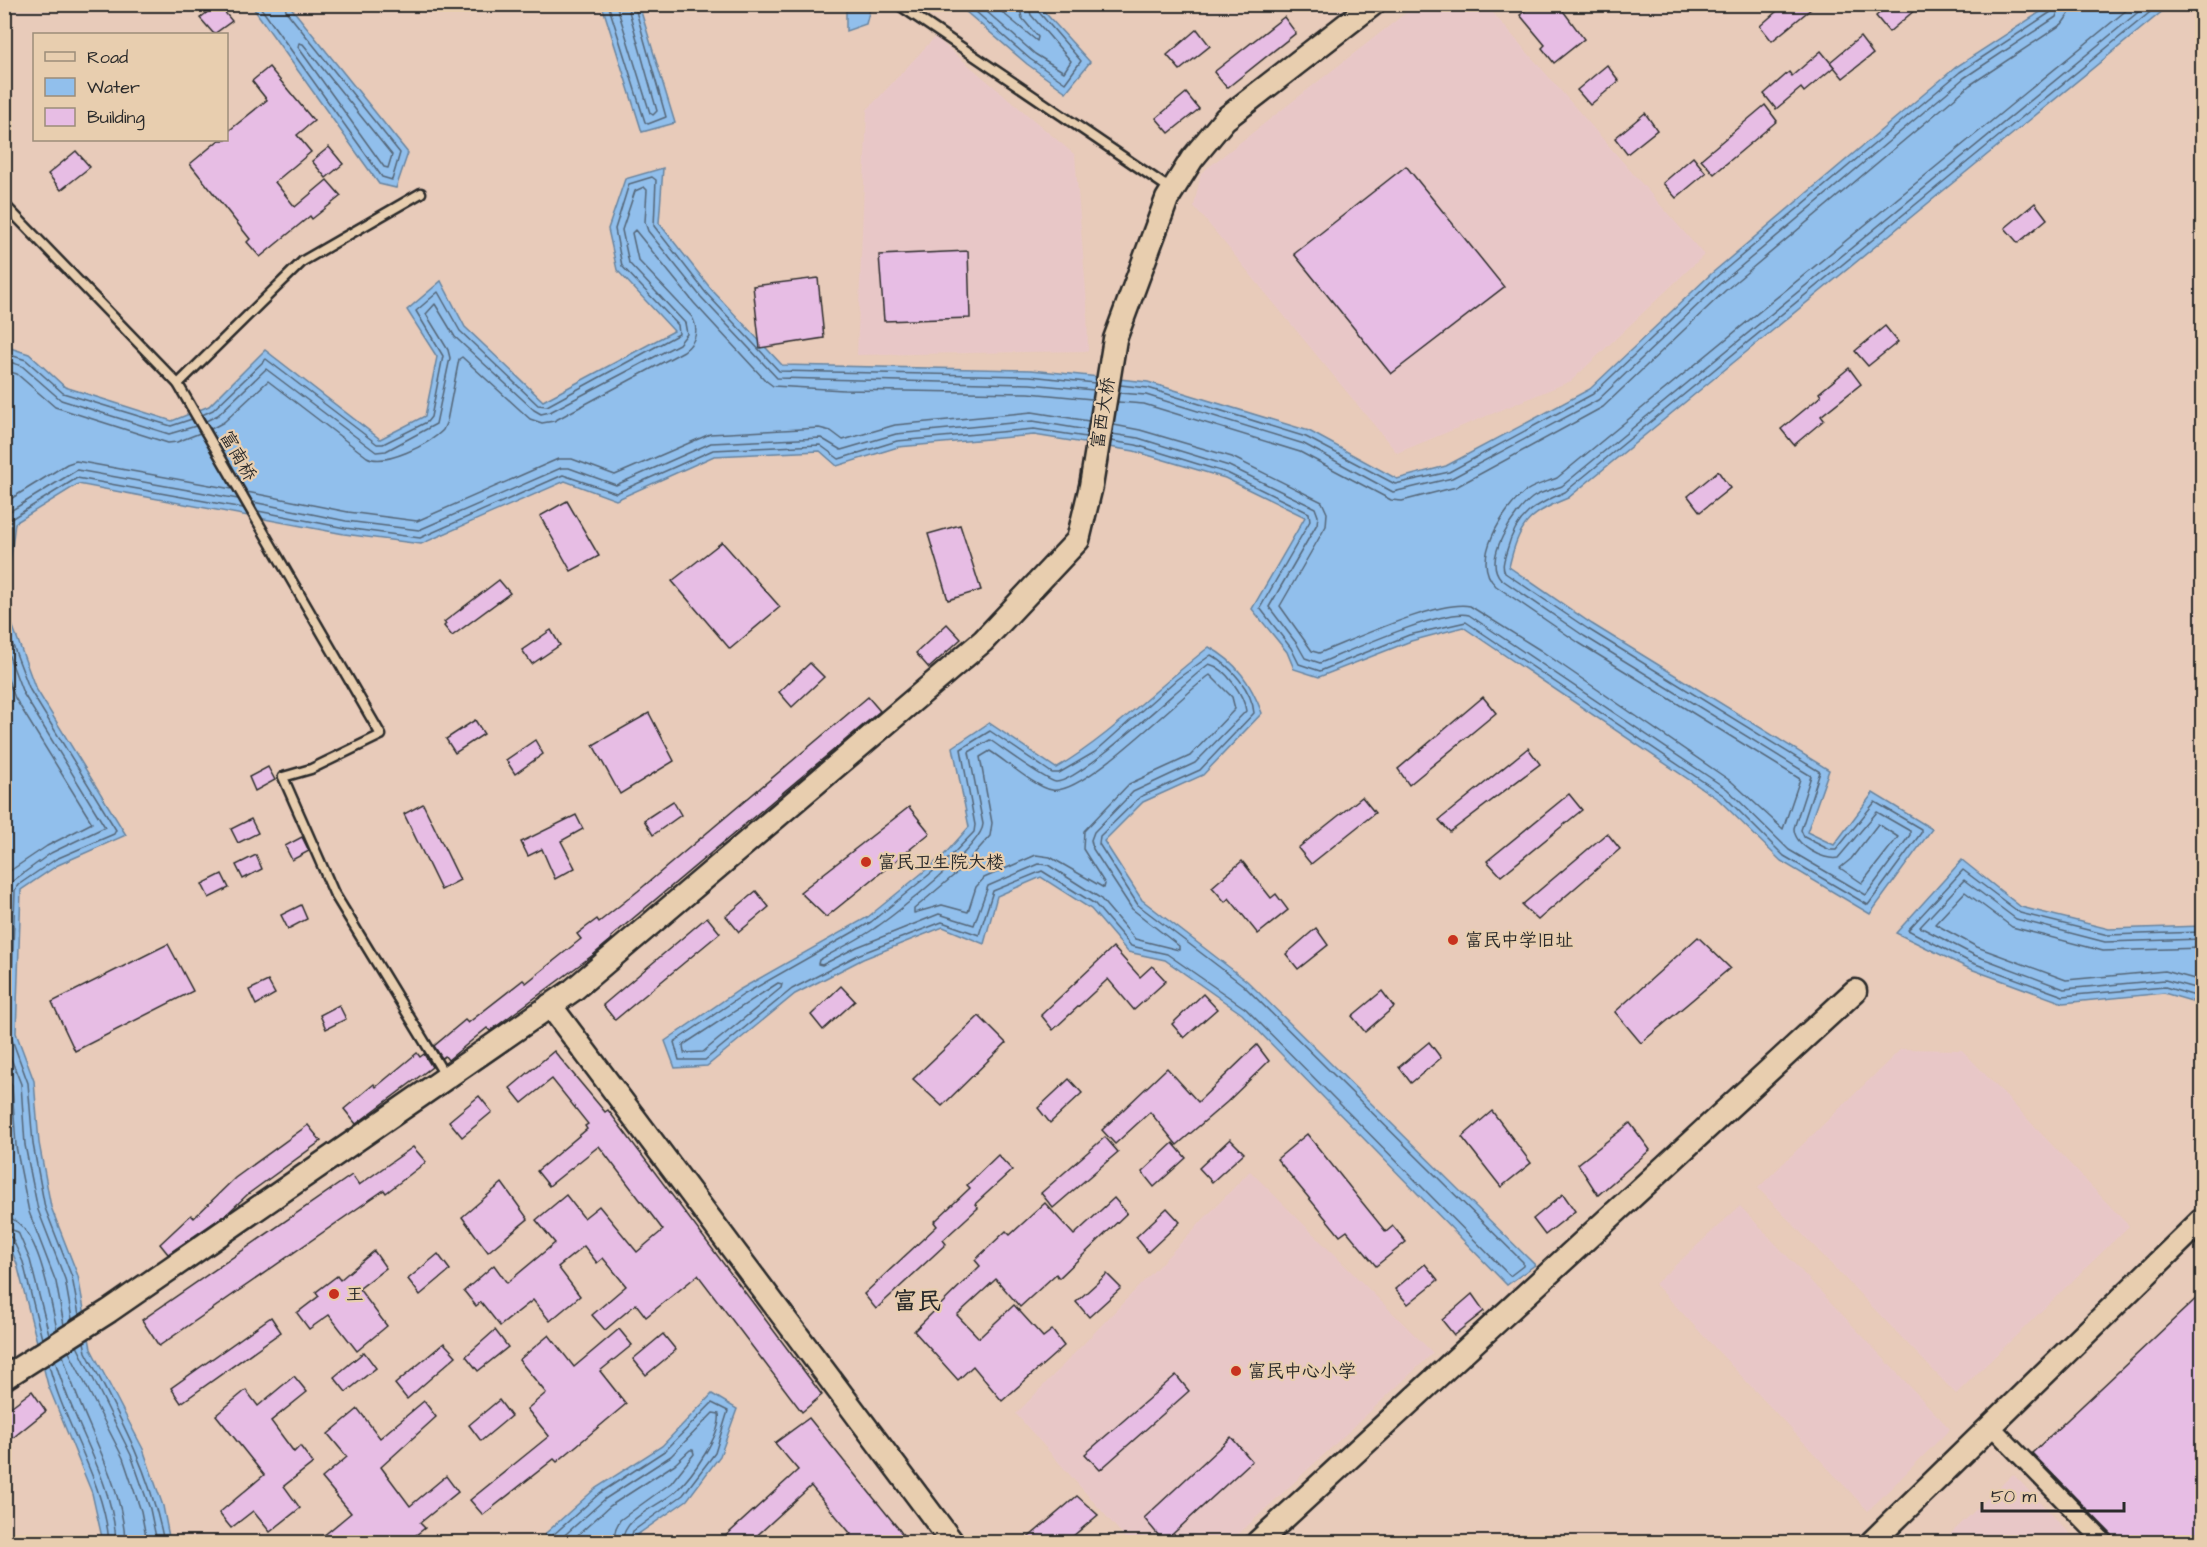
<svg xmlns="http://www.w3.org/2000/svg" width="2207" height="1547" viewBox="0 0 2207 1547" font-family="'Architects Daughter','LXGW WenKai TC',sans-serif">
  <rect width="100%" height="100%" fill="#e8cbba"/>
  <filter id="ink" filterUnits="userSpaceOnUse"><feTurbulence type="fractalNoise" baseFrequency=".0167" numOctaves="2"/><feDisplacementMap in="SourceGraphic" scale="12" xChannelSelector="R" yChannelSelector="G"/><feConvolveMatrix kernelMatrix="1 2 1 2 8 2 1 2 1" color-interpolation-filters="sRGB"/></filter>
  <g filter="url(#ink)">
    <!-- built -->
    <g fill="#e8c7c7">
      <path d="M1416,5H1486L1704,255L1571,381L1397,453L1194,206L1201,173Z"/>
      <path d="M935,37L1075,155L1087,304L1088,351L857,355L867,110Z"/>
      <path d="M1901,1049L1962,1050L2129,1226L1956,1394L1758,1188Z"/>
      <path d="M1250,1171L1433,1353L1230,1542H1129L1016,1414Z"/>
      <path d="M1740,1206L1950,1429L1868,1511L1655,1284Z"/>
      <path d="M2013,1474L2078,1542H1942Z"/>
    </g>
    <!-- water -->
    <g fill="#91bfec" stroke="#68849f" stroke-width="1.5">
      <path d="M251,5H289L408,153L396,188L379,184Z"/>
      <path d="M602,5H639L675,123L642,132Z"/>
      <path d="M846,5H871L866,24L846,31Z"/>
      <path d="M958,5H1038L1090,62L1066,92L1027,64Z"/>
      <path d="M2051,5H2170L1568,498C1527,514 1519,525 1509,567L1592,624L1829,770L1807,832L1834,845L1873,793L1932,829L1870,914L1781,861L1719,800L1463,627L1411,641L1319,677L1294,669L1287,652L1252,609L1305,517L1225,478L1134,451L1034,435L898,447L837,466L820,451L714,456L616,500L565,481L421,544L344,534L78,484L15,523L5,605L35,687L126,835L58,865L21,890L16,1033L34,1081L39,1143L51,1207L78,1276L91,1349L143,1449L163,1506L170,1542H103L92,1493L48,1385L17,1264L5,1234L4,346L29,354L65,387L172,421L209,406L265,350L380,439L425,416L437,357L407,310L441,281L465,327L543,401L674,331L617,270L608,229L625,179L663,168L659,223L711,289L782,365L1031,370L1148,382L1309,431L1397,479L1446,466L1590,389L1711,274L1956,67Z"/>
      <path d="M1209,647C1237,662 1251,684 1262,713L1203,775L1143,802L1104,841L1142,900L1247,981L1535,1265L1507,1285L1242,1014L1165,960L1128,952L1091,909L1041,877L997,896L984,944L943,927L863,959L795,994L707,1066L675,1068L665,1041L739,990L868,917L943,856L969,827L953,747L989,723L1056,768C1112,735 1157,687 1209,647Z"/>
      <path d="M1962,860L2021,907L2109,929L2202,926V1004L2164,993L2063,1003L1968,968L1896,933Z"/>
      <path d="M712,1394L737,1409L720,1456L687,1500L637,1535L636,1542H543L546,1533L596,1488L662,1446Z"/>
    </g>
    <g fill="none" stroke-linecap="round" stroke-linejoin="round">
      <!-- shore -->
      <g stroke="#546678" stroke-width="1.5">
        <path d="M258,4L382,177L392,180L400,153L286,11L285,4"/>
        <path d="M608,4L645,122L648,124L666,117L634,4"/>
        <path d="M616,4L650,113L653,115L657,111L627,4"/>
        <path d="M967,4L1030,59L1065,83L1081,61L1037,10L1036,4"/>
        <path d="M978,4L1035,54L1064,72L1071,61L1031,15L1028,4"/>
        <path d="M992,4L1037,41L1038,37L1022,18L1019,4"/>
        <path d="M299,43L303,44L392,155L388,168L384,167L298,47Z"/>
        <path d="M4,353L26,360L63,393L171,426L192,419"/>
        <path d="M4,360L22,366L61,400L169,434L196,426"/>
        <path d="M4,370L17,374L55,407L168,443L177,442L200,433"/>
        <path d="M1120,385L1148,388L1306,437L1395,484L1449,472L1593,394L1715,278L1960,72L2051,12L2054,4"/>
        <path d="M1119,393L1146,395L1304,444L1393,492L1452,478L1598,400L1720,284L1964,78L2056,17L2061,4"/>
        <path d="M1118,402L1144,404L1300,452L1391,500L1402,501L1456,487L1603,407L1726,290L1970,85L2062,24L2069,14L2070,4"/>
        <path d="M202,415L213,410L266,359L377,444H383L427,422L431,417L443,356L416,311L438,292L460,331L538,405L547,406L679,334L678,325L622,266L615,229L629,184L652,177L656,180L654,226L706,293L779,371L1030,376L1095,383"/>
        <path d="M206,421L218,415L266,369L376,452L386,451L436,424L450,358L448,350L426,314L435,304L455,337L534,410L541,414L550,412L679,344L687,334L685,323L629,263L622,230L635,191L644,187L647,190L645,222L648,231L701,297L777,378L1030,384L1094,390"/>
        <path d="M1114,425L1140,430L1232,457L1322,502L1327,513L1326,526L1280,606L1312,651L1319,653C1350,641 1440,599 1470,606L1540,650L1732,782L1783,829L1800,779L1579,643L1496,586C1469,561 1504,508 1526,491C1535,485 1547,482 1557,478L2134,4"/>
        <path d="M211,429L224,422L268,381L367,457C384,467 430,444 443,430L447,421L459,359L462,357L530,419L542,423L554,421L684,351C696,342 699,330 692,317L638,260L632,233L635,230L694,303L765,380L773,386L844,390L1029,393L1092,399"/>
        <path d="M1112,434L1138,438L1229,466L1315,508L1318,516L1317,524L1269,607L1297,644L1305,658L1320,663C1347,652 1444,608 1469,615L1727,789L1789,850L1866,895L1910,835V831L1877,812L1838,858C1823,861 1794,845 1794,828L1811,776L1584,636L1501,579C1482,559 1514,512 1532,498C1540,492 1552,490 1562,486L2148,4"/>
        <path d="M1111,441L1136,445L1227,473L1309,513L1310,521L1260,608L1291,648L1299,664L1320,671L1409,635L1466,622L1723,795L1784,856L1868,905L1921,833V829L1875,802L1836,850H1830L1804,837L1801,830L1820,772L1588,629L1505,573C1501,565 1505,558 1507,550C1516,515 1535,505 1565,492L2160,4"/>
        <path d="M247,492L348,512L417,521L558,459H572L615,475L710,434L819,428L831,431L843,440L895,425L1032,412L1089,421"/>
        <path d="M253,502L346,521L419,530L561,468H569L616,485L711,443L821,438L841,450L896,434L1033,421L1087,430"/>
        <path d="M4,503L67,464L76,461L232,489"/>
        <path d="M258,511L345,528L420,538L563,475L616,493L713,450L820,445L839,459L897,441L1034,429L1086,437"/>
        <path d="M4,515L77,470L238,499"/>
        <path d="M4,559L11,519L77,478L243,508"/>
        <path d="M4,622L30,690L116,830L114,834L56,859L18,885L15,890L10,1034L28,1083L33,1144L45,1208L72,1277L79,1315"/>
        <path d="M4,643L23,693L105,827L51,853L10,883L4,976"/>
        <path d="M1211,655C1231,666 1252,690 1254,713L1200,770L1140,797L1100,836L1099,844L1138,905L1243,985L1523,1262V1266L1510,1276L1246,1009L1167,954L1131,946L1095,904L1042,871L993,891L979,935L942,922L860,954L792,989L705,1060H679L674,1042L743,995L871,922L947,860L974,832L975,825L961,749L990,731L1052,773H1059L1095,752L1177,679Z"/>
        <path d="M1209,664C1226,668 1244,695 1246,711L1195,763L1133,792L1094,832L1091,840L1093,849L1132,909L1179,946V950L1135,939L1100,898L1048,865L1039,864L988,886L974,925L939,914L857,947L822,965L818,964L819,960C837,950 858,940 875,928C895,915 983,845 983,824L969,752L990,740C1002,748 1046,781 1056,782C1081,782 1182,684 1209,664Z"/>
        <path d="M4,669L15,698L92,823L47,846L4,875"/>
        <path d="M1210,675L1232,697L1235,709L1190,756L1129,784L1084,831L1083,849L1105,884L1104,888L1050,857L1036,855L984,878L976,887L968,912L942,905L914,913V909L958,872L990,836L992,823L980,757L990,751C1006,761 1035,787 1052,790C1084,796 1180,696 1210,675Z"/>
        <path d="M1878,824L1898,837L1862,883L1840,868L1851,859Z"/>
        <path d="M2202,932L2108,935L2020,913L1963,870L1908,930L1970,962L2063,996L2165,987L2202,998"/>
        <path d="M2202,939L2105,942L2016,919L1964,880L1920,927L1974,955L2064,989L2165,980L2202,990"/>
        <path d="M2202,948L2103,951L2012,927L1965,892L1935,924L1977,947L2066,980L2165,971L2202,981"/>
        <path d="M778,983L782,984L781,988L703,1052L684,1053L683,1045Z"/>
        <path d="M4,1041L21,1084L25,1145L38,1210L65,1279L72,1319"/>
        <path d="M4,1067L12,1086L16,1146L29,1212L56,1282L64,1325"/>
        <path d="M4,1217C39,1219 50,1301 57,1329"/>
        <path d="M4,1227L18,1232L30,1260L49,1334"/>
        <path d="M4,1234L12,1238L23,1262L42,1339"/>
        <path d="M84,1342L86,1352C119,1415 150,1471 164,1542"/>
        <path d="M77,1346L131,1455L150,1509L157,1542"/>
        <path d="M69,1352L123,1458L141,1511L147,1542"/>
        <path d="M63,1355C79,1417 123,1479 125,1542"/>
        <path d="M55,1360C71,1421 113,1478 116,1542"/>
        <path d="M49,1365C64,1425 104,1480 109,1542"/>
        <path d="M549,1542L552,1536L600,1493L666,1450L712,1403L728,1411L715,1453L683,1495L633,1531L630,1542"/>
        <path d="M557,1542L605,1499L671,1456L713,1413L719,1414C722,1434 692,1476 677,1490C660,1507 624,1515 622,1542"/>
        <path d="M570,1542L610,1506L675,1464L690,1450H693L694,1454L671,1483L620,1520L616,1528L613,1542"/>
      </g>
    </g>
    <!-- building -->
    <g fill="#e7bde4" stroke="#2b2b2b" stroke-width="1.5">
      <path d="M218,4L232,21L214,34L200,18Z"/>
      <path d="M1533,4H1558L1584,39L1554,63L1542,48L1545,45L1520,15Z"/>
      <path d="M1785,4H1817L1772,41L1760,26Z"/>
      <path d="M1890,4H1922L1889,32L1876,16Z"/>
      <path d="M1284,17L1296,33L1227,88L1214,72Z"/>
      <path d="M1197,29L1210,46L1180,70L1167,55Z"/>
      <path d="M1860,37L1873,54L1843,78L1830,62Z"/>
      <path d="M1821,51L1834,67L1804,92L1801,88L1776,109L1764,94L1789,72L1792,76Z"/>
      <path d="M1607,65L1619,81L1590,105L1577,90Z"/>
      <path d="M269,67L314,121L297,135L311,152L275,182L295,207L327,180L341,196L312,219L310,216L260,257L247,242L250,239L190,164L219,140H226V133L267,100L252,81Z"/>
      <path d="M1186,93L1199,109L1169,133L1156,118Z"/>
      <path d="M1765,105L1777,121L1714,174L1701,159Z"/>
      <path d="M1645,113L1657,130L1627,154L1615,138Z"/>
      <path d="M329,147L343,164L326,178L312,161Z"/>
      <path d="M76,151L90,167L61,190L48,174Z"/>
      <path d="M1693,157L1706,173L1676,198L1663,183Z"/>
      <path d="M1406,166L1504,287L1391,374L1294,254Z"/>
      <path d="M2035,203L2047,219L2018,243L2005,228Z"/>
      <path d="M968,251L970,318L884,321L879,255Z"/>
      <path d="M818,278L824,338L760,348L753,286Z"/>
      <path d="M1885,326L1898,342L1868,366L1855,351Z"/>
      <path d="M1849,368L1861,384L1821,416L1824,420L1794,445L1781,429L1821,396L1819,393Z"/>
      <path d="M1718,471L1730,488L1700,512L1688,496Z"/>
      <path d="M567,501L599,556L571,571L540,516Z"/>
      <path d="M960,525L981,590L948,600L928,534Z"/>
      <path d="M722,542L780,607L730,649L672,581Z"/>
      <path d="M499,580L510,593L452,636L444,626L446,624L444,622Z"/>
      <path d="M947,624L961,639L929,668L916,653Z"/>
      <path d="M551,630L560,645L532,664L522,650Z"/>
      <path d="M810,663L824,677L792,707L779,692Z"/>
      <path d="M868,697L880,711L611,937L612,939L593,955L490,1031L487,1028L448,1060L445,1056L442,1058L434,1046L465,1020L468,1023L523,980L526,983L581,939L577,934L597,919L599,922L638,891Z"/>
      <path d="M1483,697L1496,713L1409,785L1398,769Z"/>
      <path d="M649,713L674,761L620,794L593,745Z"/>
      <path d="M475,720L484,734L455,753L446,739Z"/>
      <path d="M535,740L543,754L515,774L506,760Z"/>
      <path d="M1528,748L1540,764L1450,832L1439,820Z"/>
      <path d="M268,767L275,780L255,791L249,777Z"/>
      <path d="M1569,794L1582,810L1501,876L1487,861Z"/>
      <path d="M1362,797L1375,813L1311,864L1298,848Z"/>
      <path d="M673,801L681,815L653,835L644,820Z"/>
      <path d="M423,804L460,880L441,890L404,814Z"/>
      <path d="M909,807L930,833L826,917L800,892Z"/>
      <path d="M576,815L583,829L561,841L575,868L555,879L542,849L528,856L521,842Z"/>
      <path d="M251,819L258,833L238,843L231,829Z"/>
      <path d="M1607,833L1620,849L1538,920L1522,905Z"/>
      <path d="M302,837L309,851L292,860L285,846Z"/>
      <path d="M256,855L262,869L243,879L236,865Z"/>
      <path d="M1242,861L1271,898L1276,894L1288,910L1258,934L1229,898L1225,902L1212,887Z"/>
      <path d="M222,874L229,888L209,898L202,884Z"/>
      <path d="M756,891L769,907L739,932L726,916Z"/>
      <path d="M301,905L307,919L288,929L281,915Z"/>
      <path d="M707,917L720,933L615,1020L603,1005Z"/>
      <path d="M1316,928L1328,945L1298,969L1286,954Z"/>
      <path d="M1698,937L1730,968L1641,1043L1615,1012Z"/>
      <path d="M168,944L193,991L75,1051L52,1002Z"/>
      <path d="M1113,947L1140,977L1152,966L1166,981L1134,1010L1108,979L1053,1030L1041,1015Z"/>
      <path d="M268,981L275,994L256,1005L249,990Z"/>
      <path d="M841,986L855,1001L823,1030L811,1015Z"/>
      <path d="M1382,991L1394,1007L1365,1032L1352,1016Z"/>
      <path d="M1203,994L1217,1009L1184,1038L1172,1024Z"/>
      <path d="M339,1005L346,1019L326,1029L320,1015Z"/>
      <path d="M979,1016L1006,1043L942,1106L913,1079Z"/>
      <path d="M1429,1042L1441,1058L1411,1083L1399,1067Z"/>
      <path d="M1257,1045L1269,1061L1227,1102L1177,1145L1150,1112L1115,1144L1102,1130L1167,1068L1198,1102Z"/>
      <path d="M554,1051L605,1112L608,1110L822,1395L802,1412L698,1275L646,1317L636,1304L605,1330L592,1315L626,1286L603,1258L597,1263L584,1246L558,1267L580,1296L550,1321L533,1300L500,1326L481,1302L476,1306L464,1291L494,1265L507,1283L555,1243L536,1220L566,1195L584,1218L599,1206L637,1252L663,1230L599,1146L549,1186L537,1171L587,1129L585,1126L588,1124L552,1079L522,1103L510,1088Z"/>
      <path d="M417,1053L420,1057L424,1054L432,1067L356,1124L344,1109L374,1084L376,1087Z"/>
      <path d="M1069,1079L1082,1093L1050,1123L1038,1108Z"/>
      <path d="M479,1096L492,1112L462,1137L449,1121Z"/>
      <path d="M1492,1111L1531,1163L1501,1187L1462,1137Z"/>
      <path d="M1630,1123L1650,1150L1598,1195L1578,1164Z"/>
      <path d="M308,1125L321,1141L248,1194L229,1212L168,1254L160,1244L191,1215L194,1218L235,1178Z"/>
      <path d="M1307,1134L1386,1232L1393,1226L1406,1242L1376,1266L1347,1231L1340,1236L1277,1159Z"/>
      <path d="M1105,1137L1118,1152L1053,1208L1041,1193Z"/>
      <path d="M1230,1139L1244,1153L1212,1182L1199,1168Z"/>
      <path d="M1173,1143L1186,1158L1154,1187L1142,1172Z"/>
      <path d="M413,1147L426,1162L386,1193L384,1190L159,1346L142,1320L352,1175L359,1185Z"/>
      <path d="M998,1155L1012,1170L975,1204L978,1208L943,1240L946,1244L876,1309L864,1294L937,1226L934,1222L970,1188L967,1185Z"/>
      <path d="M502,1183L528,1219L488,1252L462,1217Z"/>
      <path d="M1563,1194L1575,1211L1545,1235L1533,1219Z"/>
      <path d="M1114,1198L1127,1213L1059,1278L1056,1274L1020,1307L996,1279L957,1315L979,1338L1014,1305L1043,1337L1052,1330L1064,1346L1002,1401L973,1366L958,1380L914,1331L980,1266L975,1260L1006,1231L1010,1235L1045,1203L1074,1235Z"/>
      <path d="M1167,1208L1180,1222L1148,1252L1136,1237Z"/>
      <path d="M374,1251L386,1268L359,1289L387,1326L357,1351L329,1315L309,1329L297,1313L319,1296L316,1292L337,1276L340,1280Z"/>
      <path d="M438,1254L450,1270L420,1295L408,1279Z"/>
      <path d="M1425,1264L1438,1280L1408,1304L1395,1289Z"/>
      <path d="M1107,1274L1121,1288L1089,1317L1076,1302Z"/>
      <path d="M2202,1293V1542H2114L2112,1535L2032,1453Z"/>
      <path d="M1472,1294L1484,1311L1454,1335L1442,1320Z"/>
      <path d="M271,1317L281,1332L181,1403L171,1388Z"/>
      <path d="M619,1329L632,1345L600,1371L626,1404L557,1462L554,1459L483,1515L470,1500L549,1436L527,1409L546,1393L519,1360L549,1335L574,1367Z"/>
      <path d="M495,1330L508,1347L478,1371L466,1356Z"/>
      <path d="M663,1334L676,1350L646,1375L633,1359Z"/>
      <path d="M444,1343L456,1356L407,1399L395,1384Z"/>
      <path d="M364,1352L376,1368L346,1392L334,1377Z"/>
      <path d="M1176,1375L1189,1391L1100,1470L1085,1454Z"/>
      <path d="M294,1376L307,1392L271,1421L294,1452L300,1446L313,1463L284,1486L300,1508L270,1532L253,1511L231,1528L219,1513L264,1475L216,1415L246,1390L258,1406Z"/>
      <path d="M32,1391L46,1411L4,1445V1412Z"/>
      <path d="M499,1400L511,1416L481,1441L469,1425Z"/>
      <path d="M424,1401L436,1417L381,1467L410,1506L446,1476L458,1492L420,1523L425,1528L407,1542H316L351,1513L322,1478L347,1457L328,1434L358,1409L380,1438Z"/>
      <path d="M809,1418L898,1528L908,1542H842L851,1534L811,1486L750,1542H719L798,1470L775,1443Z"/>
      <path d="M1231,1437L1252,1461L1164,1542L1144,1518Z"/>
      <path d="M1077,1496L1098,1515L1066,1542H1023Z"/>
    </g>
    <g fill="none" stroke-linecap="round" stroke-linejoin="round">
      <defs>
        <g id="lane">
          <path d="M899,5L1172,190"/>
          <path d="M4,204L178,384L381,735L311,769L283,777L334,893L446,1077"/>
          <path d="M178,384L303,261L421,193"/>
        </g>
        <path id="street" d="M1992,1427L2104,1542"/>
        <g id="secondary">
          <path d="M550,1005L952,1542"/>
          <path d="M4,1378L109,1311L573,990L983,641L1078,540L1091,486L1115,339L1167,199L1192,159L1225,119L1373,4"/>
          <path d="M1258,1542L1855,991"/>
          <path d="M1872,1542L2202,1220"/>
        </g>
      </defs>
      <!-- lane casing -->
      <use href="#lane" stroke="#2b2b2b" stroke-width="13"/>
      <!-- street casing -->
      <use href="#street" stroke="#2b2b2b" stroke-width="21"/>
      <!-- secondary casing -->
      <use href="#secondary" stroke="#2b2b2b" stroke-width="27"/>
      <!-- lane -->
      <use href="#lane" stroke="#e8ceaf" stroke-width="8"/>
      <!-- street -->
      <use href="#street" stroke="#e8ceaf" stroke-width="16"/>
      <!-- secondary -->
      <use href="#secondary" stroke="#e8ceaf" stroke-width="22"/>
    </g>
  </g>
  <!-- markers -->
  <g fill="#c8321e" stroke="#e8ceaf" stroke-width="2">
    <circle cx="866" cy="862" r="6"/>
    <circle cx="1453" cy="940" r="6"/>
    <circle cx="334" cy="1294" r="6"/>
    <circle cx="1236" cy="1371" r="6"/>
  </g>
  <g text-anchor="middle" dominant-baseline="central" stroke-width="4.5" stroke-linejoin="round" paint-order="stroke">
    <!-- street labels -->
    <g font-size="18" fill="#2b2b2b" stroke="#e8ceaf">
      <text transform="translate(1103 413) rotate(-81)">富西大桥</text>
      <text transform="translate(238 456) rotate(60)">富南桥</text>
    </g>
    <!-- poi labels -->
    <g font-size="18" fill="#2b2b2b" stroke="#e8ceaf" text-anchor="start">
      <text x="878" y="862">富民卫生院大楼</text>
      <text x="1465" y="940">富民中学旧址</text>
      <text x="346" y="1294">王</text>
      <text x="1248" y="1371">富民中心小学</text>
    </g>
    <!-- district labels -->
    <g font-size="24" font-weight="bold" fill="#2b2b2b" stroke="#e8ceaf">
      <text x="917" y="1302">富民</text>
    </g>
  </g>
  <!-- margin -->
  <rect width="2207" height="1547" fill="none" stroke="#e8ceaf" stroke-width="24"/>
  <rect x="12" y="12" width="2183" height="1523" fill="none" stroke="#2b2b2b" stroke-width="2" filter="url(#ink)"/>
  <!-- legend -->
  <rect x="33" y="33" width="195" height="108" fill="#e8ceaf" stroke="#9c8d7a" stroke-width="1.5"/>
  <rect x="45" y="52" width="30" height="9" fill="#e8ceaf" stroke="#9c8d7a" stroke-width="1.5"/>
  <text x="87" y="63" font-size="18" fill="#2b2b2b">Road</text>
  <rect x="45" y="78" width="30" height="18" fill="#91bfec" stroke="#9c8d7a" stroke-width="1.5"/>
  <text x="87" y="93" font-size="18" fill="#2b2b2b">Water</text>
  <rect x="45" y="108" width="30" height="18" fill="#e7bde4" stroke="#9c8d7a" stroke-width="1.5"/>
  <text x="87" y="123" font-size="18" fill="#2b2b2b">Building</text>
  <!-- scale -->
  <path d="M1982 1502v9h142v-9" fill="none" stroke="#2b2b2b" stroke-width="3"/>
  <text x="1991" y="1502" font-size="18" fill="#2b2b2b" stroke="#e8ceaf" stroke-width="4.5" paint-order="stroke">50 m</text>
</svg>
